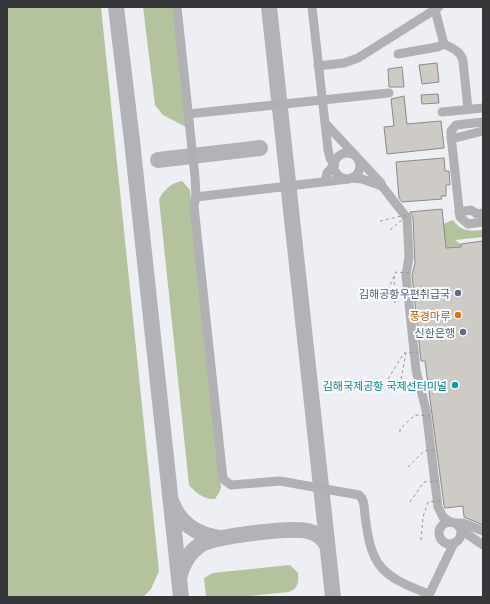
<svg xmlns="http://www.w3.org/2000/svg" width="490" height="604" viewBox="0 0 490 604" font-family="'Noto Sans','Noto Sans KR',sans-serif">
  <rect width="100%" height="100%" fill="#edeff4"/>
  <!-- green -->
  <g fill="#b4c29e">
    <path d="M7,7H101L159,571L151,589L143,597H7Z"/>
    <path d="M143,7H174L188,128L163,115L155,105Z"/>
    <path d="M182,181L190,190L221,487L220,491L215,499C204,500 196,493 189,485L159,199C165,189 171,183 182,181Z"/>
    <path d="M453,220C461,232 470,231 483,230V237L455,240L461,244V247L446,248L443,224Z"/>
    <path d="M290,565L298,573C299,582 298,588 289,592L239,597H206L204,578L213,573Z"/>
  </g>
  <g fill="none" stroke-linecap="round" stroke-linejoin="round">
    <!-- taxiway -->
    <g stroke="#b1b3b7" stroke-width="16">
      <path d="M116,7L132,141L181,597"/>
      <path d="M269,7L333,597"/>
      <path d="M158,160L260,148"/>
      <path d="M172,503C180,524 198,535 220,538"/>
      <path d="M179,578C182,565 188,553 200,545C215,536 290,527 308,531C317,533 322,537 327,545"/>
    </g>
  </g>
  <!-- building -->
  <g fill="#cecbc7" stroke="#8c8a86">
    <path d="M437,63L439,82L422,84L419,65Z"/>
    <path d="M402,67L404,87H389L388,69Z"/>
    <path d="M438,94L439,103L422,104L421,95Z"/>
    <path d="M404,96L407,124L441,121L444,148L387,154L384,127L394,126L391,99Z"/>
    <path d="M444,158L445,171H449L450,185H446V196H441L442,199L402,202L399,198L396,162Z"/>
    <path d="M442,209L446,248L461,247V244L483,241V525L464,517L463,506L445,508L444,505L425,361H421L412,275L415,263L413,218L410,212Z"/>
  </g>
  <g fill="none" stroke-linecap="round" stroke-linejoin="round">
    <!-- path -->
    <g stroke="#919396" stroke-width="1" stroke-dasharray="3 3" stroke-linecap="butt">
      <path d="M394,276L395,305"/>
      <path d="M401,379L406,353"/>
    </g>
    <!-- minor -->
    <g stroke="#b1b1b3" stroke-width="9">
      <path d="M177,7L195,177L196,197L194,206L223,479L231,485L280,481L359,495C365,500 364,508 365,515C371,567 381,576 429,594"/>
      <path d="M312,7L328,150L330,158L334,165L327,173L325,181"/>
      <path d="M435,10L444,44"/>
      <path d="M398,54L437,47L444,44C452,48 461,51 463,61L468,109"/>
      <path d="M318,66L344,63L358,58L439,7"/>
      <path d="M442,112L483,108"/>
      <path d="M188,114L389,93"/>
      <path d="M483,122L456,125L451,131V136L460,217L468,224L483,222"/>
      <path d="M327,125L381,183L382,186L407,218L409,257L406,275L416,370L426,410L438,507L443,517L450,522"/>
      <path d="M451,139L483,131"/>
      <circle cx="347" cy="166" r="13"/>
      <path d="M352,178L362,179L382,186"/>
      <path d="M196,197L348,179"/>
      <path d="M459,212L471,210L477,214L483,213"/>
      <circle cx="450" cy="533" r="11"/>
      <path d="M454,523H463L483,531"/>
      <path d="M461,530L483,545"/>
      <path d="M428,597L454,543"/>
    </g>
    <!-- path-bridge -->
    <g stroke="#919396" stroke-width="1" stroke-dasharray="3 3" stroke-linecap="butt">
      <path d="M380,221L410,214"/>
      <path d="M390,230L409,214"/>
      <path d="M383,301L396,272L411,273"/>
      <path d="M388,379L404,353L419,352"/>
      <path d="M400,432V429L415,415L431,416"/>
      <path d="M408,467L424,451L435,450"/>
      <path d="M410,502L424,482L438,481"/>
      <path d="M421,540L423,517L428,502L440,501"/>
    </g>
  </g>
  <!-- markers -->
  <g fill="#5c6f8a" stroke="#fbfcff" stroke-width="1.5">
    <circle cx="458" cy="293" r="4"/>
    <circle cx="463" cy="332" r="4"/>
  </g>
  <circle fill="#e8710a" stroke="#fbfcff" stroke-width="1.5" cx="458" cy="315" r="4"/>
  <circle fill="#0f9aa8" stroke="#fbfcff" stroke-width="1.5" cx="455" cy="385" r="4"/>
  <g text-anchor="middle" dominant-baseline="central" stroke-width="4" stroke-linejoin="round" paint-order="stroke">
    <!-- service labels -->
    <g font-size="11" fill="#4e5e75" stroke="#fbfcff" text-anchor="end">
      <text x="450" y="293">김해공항우편취급국</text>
      <text x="455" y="332">신한은행</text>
    </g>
    <!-- food labels -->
    <g font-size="11" fill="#c56008" stroke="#fbfcff" text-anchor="end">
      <text x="450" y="315">풍경마루</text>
    </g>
    <!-- culture labels -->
    <g font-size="11" fill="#0d838f" stroke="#fbfcff" text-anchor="end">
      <text x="447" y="385">김해국제공항 국제선터미널</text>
    </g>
  </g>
  <!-- border -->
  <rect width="490" height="604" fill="none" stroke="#363739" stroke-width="16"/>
</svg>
